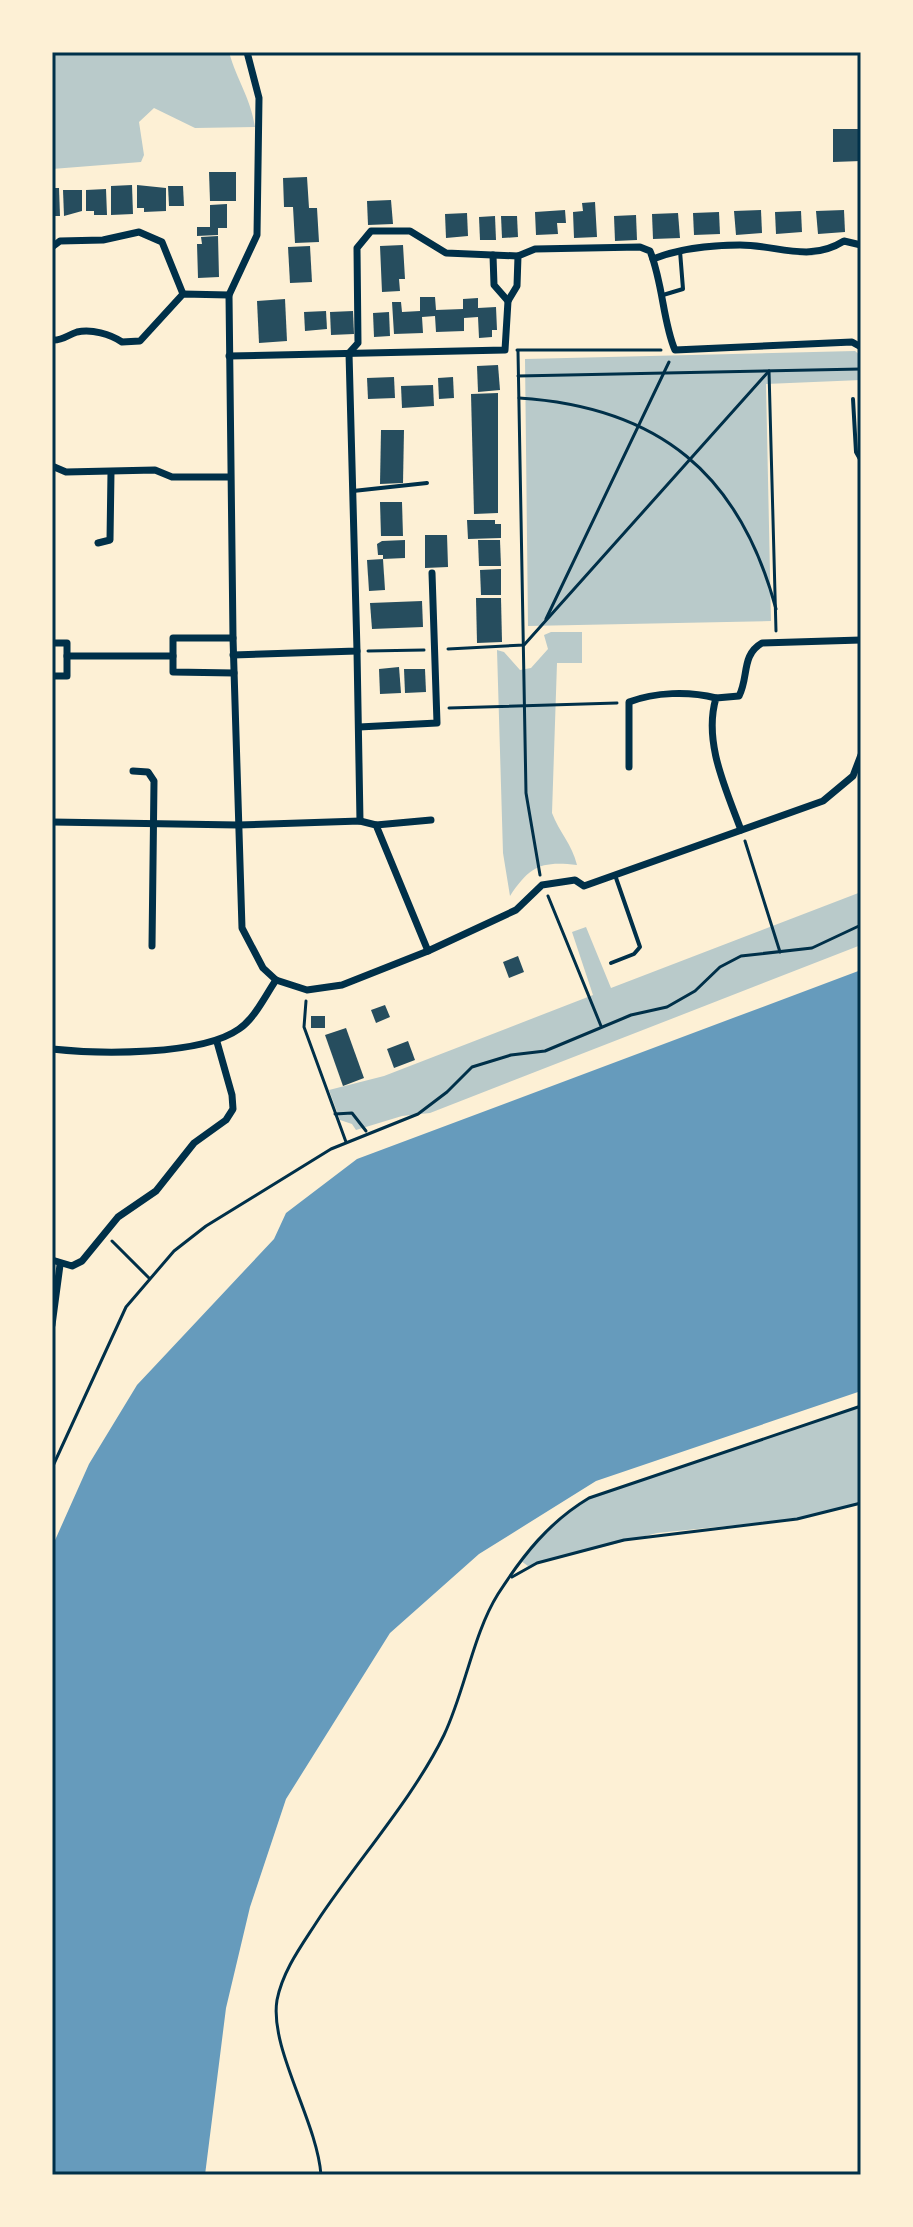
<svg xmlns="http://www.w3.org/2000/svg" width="913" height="2227" viewBox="0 0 913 2227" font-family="Figtree,sans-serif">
  <rect width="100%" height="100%" fill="#fdf0d5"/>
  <!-- green -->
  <g fill="#b9caca">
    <path d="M52,52H229C237,81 250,96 255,127L195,128L154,108L139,122L144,155L141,162L52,169Z"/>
    <path d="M855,351L861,356V380L766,384L771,621L528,626L525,359Z"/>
    <path d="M551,632H582V663H557L552,813C559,832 572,844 577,865C541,861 530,866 510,896L503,853L497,650L504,652L520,670L531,668L548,649L544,635Z"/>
    <path d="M861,892V945L430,1113L402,1116L356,1130L352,1124L340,1120L329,1090L384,1076L593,995L572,932L586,927L611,988Z"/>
    <path d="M861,1406V1503L797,1519L657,1533L528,1566L521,1561L554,1524L589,1498Z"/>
  </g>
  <!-- water -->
  <path fill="#669bbc" d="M861,970V1391L596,1481L479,1554L390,1633L286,1799L250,1907L226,2008L205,2175H52V1547L89,1464L137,1385L274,1239L286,1213L357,1159Z"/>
  <!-- building -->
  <g fill="#264d5e">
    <path d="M833,129H861V161L833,162Z"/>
    <path d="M209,172H236V201H210Z"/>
    <path d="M307,177L309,208H317L319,242L295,243L293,207H284L283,178Z"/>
    <path d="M132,185L133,214L111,215V186Z"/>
    <path d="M137,185L166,188V211L144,212V208H137Z"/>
    <path d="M168,186H183L184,206H169Z"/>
    <path d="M52,188H59L60,216H52Z"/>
    <path d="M106,189L107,215H94V211H86V190Z"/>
    <path d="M63,190H82V211L64,216Z"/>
    <path d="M391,200L393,224L368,225L367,201Z"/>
    <path d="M595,202L597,237L574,238L573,212L583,211L582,203Z"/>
    <path d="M227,204V228H218V235L197,236V227H210V205Z"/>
    <path d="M565,210L566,223H557L558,234L536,235L535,212Z"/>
    <path d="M761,210L762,233L736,235L734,211Z"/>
    <path d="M844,210L845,232L818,234L816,211Z"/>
    <path d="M801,211L802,232L776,234L775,212Z"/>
    <path d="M719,212L720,234L694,235L693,213Z"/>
    <path d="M467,213L468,236L446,238L445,214Z"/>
    <path d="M678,213L680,238L653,239L652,214Z"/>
    <path d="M636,215L637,240L615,241L614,216Z"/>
    <path d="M495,216L496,240H480L479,217Z"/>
    <path d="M501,216H517L518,237L502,238Z"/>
    <path d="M218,236L219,277L198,278L197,244H202L201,237Z"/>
    <path d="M403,245L405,279H399L400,291L382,292L380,246Z"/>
    <path d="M310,246L312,282L290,283L288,247Z"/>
    <path d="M420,297H435L436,310L463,309V299L478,298V308L496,307L497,330H492V337L479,338L478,317L464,318V331L436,332L435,316L422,317L423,333L394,334L392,302H401L402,312L420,311Z"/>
    <path d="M285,299L287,341L259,343L257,301Z"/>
    <path d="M326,311L327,329L305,331L304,312Z"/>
    <path d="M353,311L354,334L331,335L330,312Z"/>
    <path d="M389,312L390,336L374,337L373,313Z"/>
    <path d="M498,365L500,390L478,392L477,366Z"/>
    <path d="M394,377L395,398L368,399L367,378Z"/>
    <path d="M453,377L454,398L439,399L438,378Z"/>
    <path d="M433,385L434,406L402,408L401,386Z"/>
    <path d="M498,393V513L474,514L471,394Z"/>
    <path d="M381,430H404L403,483L380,484Z"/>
    <path d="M380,502H402L403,536H381Z"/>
    <path d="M467,520H495V524H501V538L468,539Z"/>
    <path d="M425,535H447L448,567L425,568Z"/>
    <path d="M405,540V558L383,559V555H378L377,544L382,541Z"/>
    <path d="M478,540H500L501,566H479Z"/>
    <path d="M383,559L385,590L369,591L367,560Z"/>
    <path d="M501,569V595H481L480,570Z"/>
    <path d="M476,598H501L502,642L477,643Z"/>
    <path d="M422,601L423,627L372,629L370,603Z"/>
    <path d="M399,667L401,693L380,694L379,669Z"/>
    <path d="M404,669H425L426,692L405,693Z"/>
    <path d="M518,956L524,972L509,978L503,962Z"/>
    <path d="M385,1005L390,1017L376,1023L371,1010Z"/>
    <rect x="311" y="1016" width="14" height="12"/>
    <path d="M346,1028L364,1078L343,1086L325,1035Z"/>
    <path d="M408,1041L415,1060L394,1068L387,1049Z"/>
  </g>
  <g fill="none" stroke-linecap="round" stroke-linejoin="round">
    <!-- path -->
    <g stroke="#003049" stroke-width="3">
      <path d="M517,350H661"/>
      <path d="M518,351L526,793L540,875"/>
      <path d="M769,371L776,631"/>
      <path d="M518,376L861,369"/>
      <path d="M519,398C659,407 740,474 776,609"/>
      <path d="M546,619L669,362"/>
      <path d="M448,649L524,645L769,371"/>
      <path d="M368,651L424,650"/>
      <path d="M449,708L617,703"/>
      <path d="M745,841L780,952"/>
      <path d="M548,896L601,1026"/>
      <path d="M306,1001L304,1027L346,1142"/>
      <path d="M335,1114L352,1113L366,1131"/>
      <path d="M112,1241L149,1278"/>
      <path d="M52,1468L126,1307L174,1251L206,1226L331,1149L418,1114L447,1092L472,1067L511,1055L545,1051L631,1015L667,1007L695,991L720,967L741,956L812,948L861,925"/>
      <path d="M512,1577L537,1563L624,1540L797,1519L861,1503"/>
      <path d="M321,2175C317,2121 269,2048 277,2000C283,1970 302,1945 318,1920C357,1861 414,1797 444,1735C465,1691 473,1634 498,1594C523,1555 549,1522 589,1498L861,1406"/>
    </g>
    <!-- service -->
    <g stroke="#003049" stroke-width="4">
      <path d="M663,295L683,289L680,251"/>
      <path d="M853,399L856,452L861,461"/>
      <path d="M353,491L427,483"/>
      <path d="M611,963L634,954L640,947L615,875"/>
    </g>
    <!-- minor -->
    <g stroke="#003049" stroke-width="7">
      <path d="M247,52L259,98L257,235L229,295L233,638L242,928L263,968L276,980L307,990L342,985L428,951L516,910L542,885L575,880L584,886L823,801L853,776L861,755"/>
      <path d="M52,247L60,241L103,240L139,232L162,242L183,294"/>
      <path d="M493,255L494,285L508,301"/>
      <path d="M653,259C681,248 710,245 740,245C778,245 809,263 844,241L861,245"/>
      <path d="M52,340C63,341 67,335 77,332C92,329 110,334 122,342L140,341L183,294L229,295"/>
      <path d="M229,356L505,350L508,301L517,286L518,256L535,249L640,247L650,251C663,283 663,323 675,350L852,342L861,347"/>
      <path d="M52,466L66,472L155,470L172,477H230"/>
      <path d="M98,543L110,540L111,472"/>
      <path d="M52,643H67V676H52"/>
      <path d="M357,651L360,821"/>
      <path d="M233,655L357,651L349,353L358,343L357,248L371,231H410L446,253L518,256"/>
      <path d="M67,656H173V672L234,673"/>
      <path d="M173,656V638H233"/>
      <path d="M359,727L437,723L432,573"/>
      <path d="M629,767V702C655,692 689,691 716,698"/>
      <path d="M133,771L148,772L154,781L152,946"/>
      <path d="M52,822L238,825L360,821L376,825L428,951"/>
      <path d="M376,825L431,820"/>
      <path d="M741,830C726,789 703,742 716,698L739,696C749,677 741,655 762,643L861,640"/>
      <path d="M52,1049C98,1054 201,1056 239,1029C255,1018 265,996 276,980"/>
      <path d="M52,1260L72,1266L82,1261L118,1217L156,1191L194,1143L226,1120L233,1109L232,1095L217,1042"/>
      <path d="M52,1325L60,1265"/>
    </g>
  </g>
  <!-- border -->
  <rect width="913" height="2227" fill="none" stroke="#fdf0d5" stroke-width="108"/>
  <rect x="54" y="54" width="805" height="2119" fill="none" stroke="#003049" stroke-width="3"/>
</svg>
